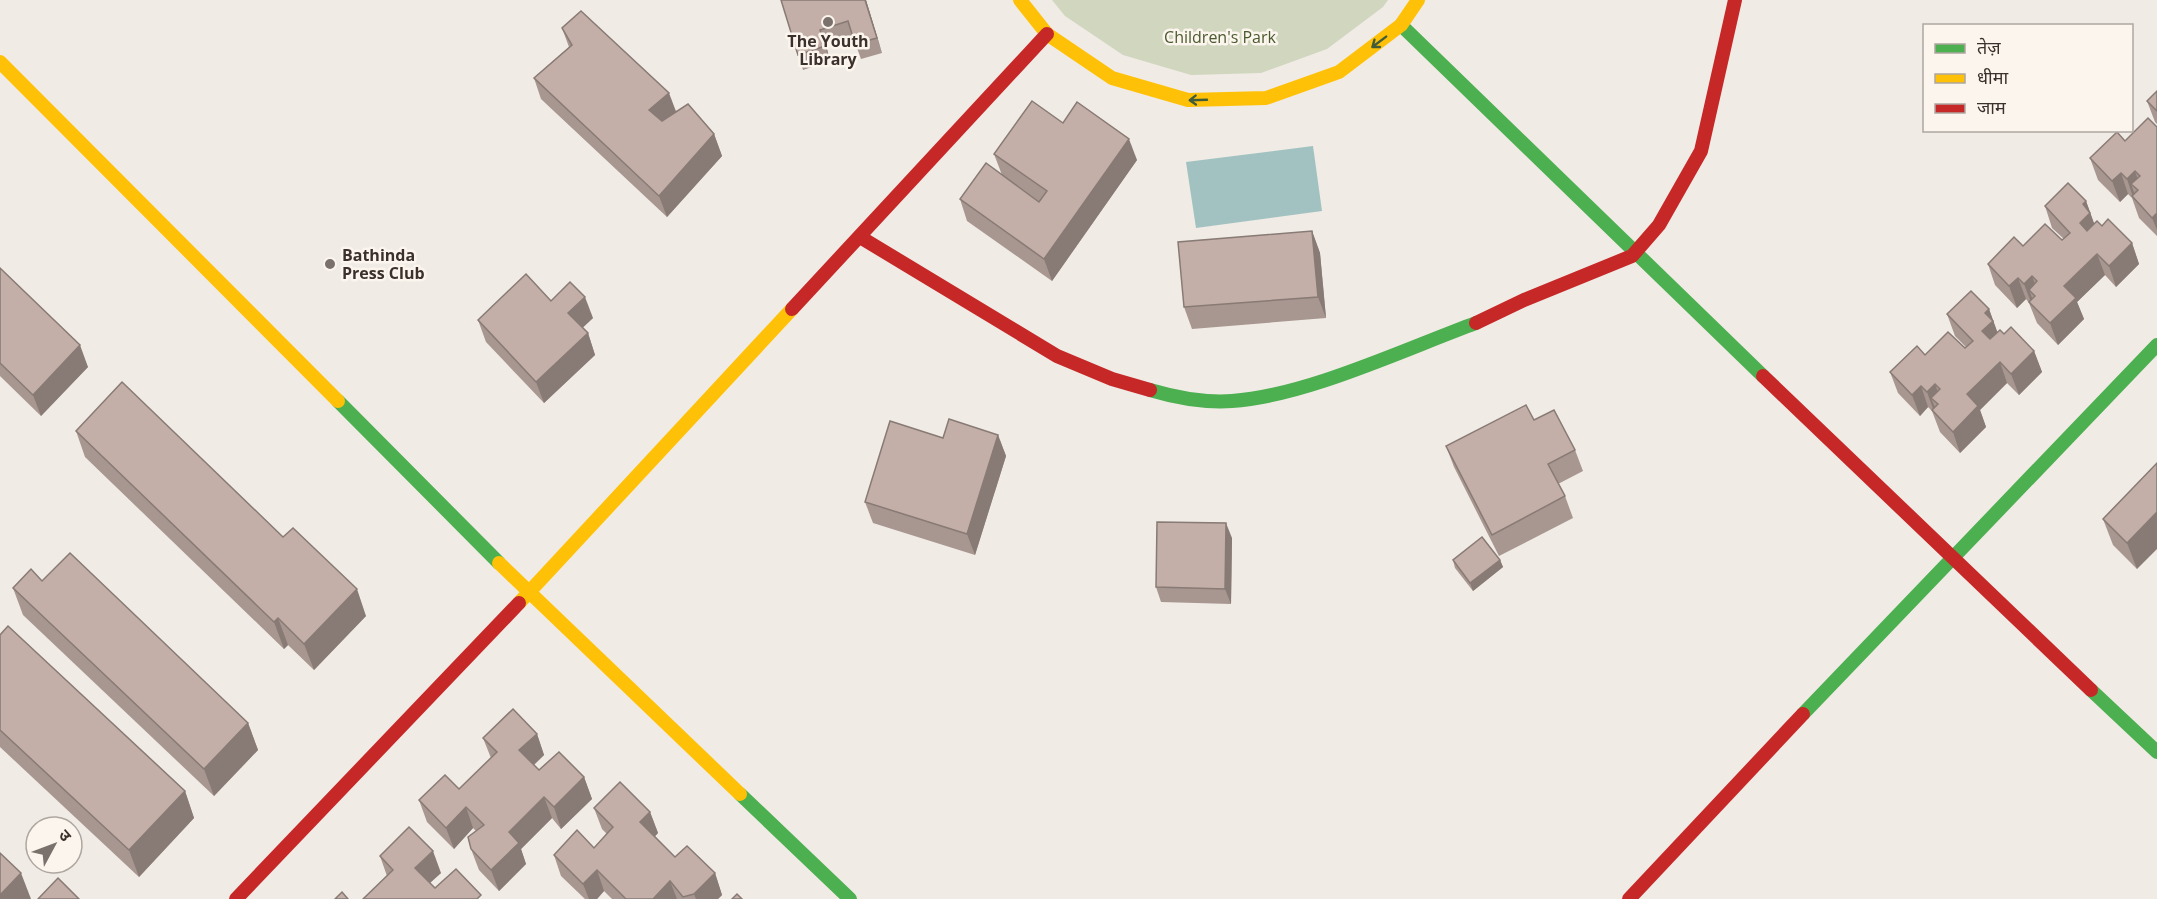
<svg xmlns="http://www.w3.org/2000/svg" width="2157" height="899" viewBox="0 0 2157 899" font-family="'Open Sans','Noto Sans Devanagari',sans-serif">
  <rect width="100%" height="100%" fill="#f0ebe5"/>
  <!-- green -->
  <path fill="#d1d6bf" d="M1052,0H1388L1383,7L1327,49L1261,73L1191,75L1123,55L1065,16Z"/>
  <!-- water -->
  <path fill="#a1c2c1" d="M1313,146L1322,211L1196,228L1186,162Z"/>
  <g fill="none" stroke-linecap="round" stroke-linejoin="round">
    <!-- fast -->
    <g stroke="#4caf50" stroke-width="14">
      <path d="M1401,25L1763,376"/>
      <path d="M1150,390C1177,398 1203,403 1232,401C1306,396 1405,349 1476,323"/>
      <path d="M338,401L499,563"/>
      <path d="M2091,690L2157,752"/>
      <path d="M1803,714L2157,345"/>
      <path d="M740,794L850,899"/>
    </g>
    <!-- slow -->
    <g stroke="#ffc107" stroke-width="14">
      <path d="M1020,0L1047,34L1112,78L1188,100L1266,98L1339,72L1401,25L1418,0"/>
      <path d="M0,62L338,401"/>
      <path d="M499,563L740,794"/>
      <path d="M519,603L792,309"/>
    </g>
    <!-- jam -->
    <g stroke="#c62828" stroke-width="14">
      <path d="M860,237L1057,356L1112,379L1150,390"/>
      <path d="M792,309L1047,34"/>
      <path d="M1476,323L1524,300L1632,256L1659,225L1701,151L1735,0"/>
      <path d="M1763,376L2091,690"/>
      <path d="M236,899L519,603"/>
      <path d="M1629,899L1803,714"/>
    </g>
  </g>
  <!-- wall -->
  <g fill="#a89690">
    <path d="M781,0H866L882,53L861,59L853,37L826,45L830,61L803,70Z"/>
    <path d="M562,28L676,112L714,134L722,156L667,217L541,99L534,78L569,47Z"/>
    <path d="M2157,91V124L2155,122L2147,101Z"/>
    <path d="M1063,123L1137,160L1052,281L967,221L960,199L1002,175L994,154Z"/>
    <path d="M2157,127V236L2139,218L2132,198L2128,194L2120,202L2098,180L2090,158L2125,141Z"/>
    <path d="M2086,201L2094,224L2102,226L2132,243L2139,264L2116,287L2105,275L2077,302L2084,319L2058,345L2037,323L2029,303L2026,299L2017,308L1995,285L1988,264L2023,246L2062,240L2064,239L2052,228L2045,206Z"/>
    <path d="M1312,231L1320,253L1326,318L1192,329L1184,307Z"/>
    <path d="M0,268L88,367L41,416L0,376Z"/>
    <path d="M551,301L593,318L582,328L588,333L595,355L544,403L486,342L478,320Z"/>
    <path d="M1989,309L1997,332L2004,334L2034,351L2042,372L2019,395L2007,383L1980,410L1986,427L1960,453L1940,432L1932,411L1928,407L1920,416L1898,393L1890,372L1925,355L1965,348L1966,347L1955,336L1947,314Z"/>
    <path d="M1534,420L1575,450L1583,471L1558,484L1565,496L1573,518L1499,556L1454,467L1446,446Z"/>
    <path d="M76,431L283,537L366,616L314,670L288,645L284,649L85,457Z"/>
    <path d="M998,435L1006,456L975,555L873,523L865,502L943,438Z"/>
    <path d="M2157,463L2137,569L2113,545L2103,519Z"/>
    <path d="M1232,538L1231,604L1161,602L1156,587Z"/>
    <path d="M1453,560H1500L1503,567L1473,591L1455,568Z"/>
    <path d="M42,581L248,723L258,750L214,796L23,615L13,588Z"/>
    <path d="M0,635L185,791L194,818L139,877L0,747Z"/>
    <path d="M537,734L544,755L534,765L539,770L584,777L592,799L561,829L552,818L521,849L526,864L499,891L479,870L471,849L476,831L473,828L454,849L427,822L419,800L459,789L491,758L483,738Z"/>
    <path d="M594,808L650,812L658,833L655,836L675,857L715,873L722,895L718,899H612L604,891L597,899H585L561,876L554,855L594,848L607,834L602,829Z"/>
    <path d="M380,856L441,873L430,883L435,888L387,876Z"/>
  </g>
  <!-- shaded-wall -->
  <g fill="#887a75">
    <path d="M865,0H866L882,53L877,38Z"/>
    <path d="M820,30L826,45L830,61L825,46Z"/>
    <path d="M669,93L677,114L657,131L649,110Z"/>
    <path d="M714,134L722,156L667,217L659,196Z"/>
    <path d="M1129,139L1137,160L1052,281L1044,259Z"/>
    <path d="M2135,171L2142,192L2138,190L2131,184L2136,198L2134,200L2127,179Z"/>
    <path d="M2121,173L2128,194L2120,202L2112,181Z"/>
    <path d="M2086,201L2098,234L2087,245L2080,223L2083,204Z"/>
    <path d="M2157,213V230L2152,218Z"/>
    <path d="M1312,231L1320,253L1326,318L1318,297Z"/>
    <path d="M2132,243L2139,264L2116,287L2109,266Z"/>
    <path d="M2097,254L2105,275L2077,302L2084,319L2058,345L2050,323L2064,286Z"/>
    <path d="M2032,276L2040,298L2035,296L2029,290L2034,303L2032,305L2024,284Z"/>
    <path d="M2018,278L2026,299L2017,308L2009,286Z"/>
    <path d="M585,297L593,318L576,334L568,313Z"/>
    <path d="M1989,309L2001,342L1990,353L1982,331L1985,313Z"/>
    <path d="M588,333L595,355L544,403L536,382Z"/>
    <path d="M80,345L88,367L41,416L33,395Z"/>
    <path d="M2034,351L2042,372L2019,395L2011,374Z"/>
    <path d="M2000,362L2007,383L1980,410L1986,427L1960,453L1953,432L1967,394Z"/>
    <path d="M1935,384L1943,406L1931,398L1937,412L1935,414L1927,392Z"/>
    <path d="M1921,386L1928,407L1920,416L1912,395Z"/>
    <path d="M998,435L1006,456L975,555L967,534Z"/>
    <path d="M2157,512V549L2137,569L2127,543Z"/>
    <path d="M1226,523L1232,538L1231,604L1225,589Z"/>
    <path d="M1500,560L1503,567L1473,591L1470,583Z"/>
    <path d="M357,589L366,616L314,670L304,644Z"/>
    <path d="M278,618L288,645L284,649L274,622Z"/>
    <path d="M248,723L258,750L214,796L204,769Z"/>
    <path d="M537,734L544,755L527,771L519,750Z"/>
    <path d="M584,777L592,799L561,829L554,807Z"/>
    <path d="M185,791L194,818L139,877L129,850Z"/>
    <path d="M544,797L552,818L521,849L526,864L499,891L491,870L509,832Z"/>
    <path d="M466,807L473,828L454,849L446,828Z"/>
    <path d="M650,812L658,833L648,844L640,822Z"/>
    <path d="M433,851L441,873L423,889L415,868Z"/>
    <path d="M597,870L604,891L597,899H589L583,884Z"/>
    <path d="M21,873L31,899H0V895Z"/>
    <path d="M715,873L722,895L718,899H696L694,894Z"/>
    <path d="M670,881L677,899H653Z"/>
  </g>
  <!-- building -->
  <g fill="#c3afa7" stroke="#887a75" stroke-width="1.5">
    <path d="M781,0H865L877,38L855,44L848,21L820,30L825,46L798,55Z"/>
    <path d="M581,11L669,93L649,110L662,121L688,104L714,134L659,196L534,78L572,45L562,28Z"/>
    <path d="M2157,91V111L2147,101Z"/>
    <path d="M1032,101L1063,123L1077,102L1129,139L1044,259L960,199L986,163L1039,202L1047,191L994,154Z"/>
    <path d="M2148,118L2157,127V213L2152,218L2132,196L2138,190L2131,184L2140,176L2135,171L2127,179L2121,173L2112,181L2090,158L2117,132L2125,141Z"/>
    <path d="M2068,183L2086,201L2083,204L2090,213L2080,223L2087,231L2097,221L2102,226L2108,219L2132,243L2109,266L2097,254L2064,286L2076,298L2050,323L2029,302L2035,296L2029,290L2037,281L2032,276L2024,284L2018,278L2009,286L1988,264L2014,237L2023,246L2045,224L2062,240L2070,233L2045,206Z"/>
    <path d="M1312,231L1318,297L1184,307L1178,242Z"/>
    <path d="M0,268L80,345L33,395L0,363Z"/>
    <path d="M526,274L551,301L570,282L585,297L568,313L588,333L536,382L478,320Z"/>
    <path d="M1971,291L1989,309L1985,313L1993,321L1982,331L1990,339L2000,330L2004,334L2011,327L2034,351L2011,374L2000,362L1967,394L1978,406L1953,432L1932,410L1938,404L1931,398L1940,389L1935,384L1927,392L1921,386L1912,395L1890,372L1917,346L1925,355L1948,332L1965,348L1973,341L1947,314Z"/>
    <path d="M122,382L283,537L293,528L357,589L304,644L278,618L274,622L76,431Z"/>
    <path d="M1526,405L1534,420L1554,410L1575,450L1548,464L1565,496L1492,535L1446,446Z"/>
    <path d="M949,419L998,435L967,534L865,502L890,421L943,438Z"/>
    <path d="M2157,463V512L2127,543L2103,519Z"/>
    <path d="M1157,522L1226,523L1225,589L1156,587Z"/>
    <path d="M1482,537L1500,560L1470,583L1453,560Z"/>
    <path d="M70,553L248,723L204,769L13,588L31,569L42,581Z"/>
    <path d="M8,626L185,791L129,850L0,730V635Z"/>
    <path d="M513,709L537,734L519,750L539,770L559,752L584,777L554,807L544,797L509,832L519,843L491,870L471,849L468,837L484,825L466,807L446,828L419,800L445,775L459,789L497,752L483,738Z"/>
    <path d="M620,782L650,812L640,822L675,857L687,846L715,873L694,894L683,897L670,881L653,899H626L597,870L583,884L554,855L577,830L594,848L613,827L594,808Z"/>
    <path d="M409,827L433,851L415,868L435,888L456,869L481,895L477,899H363L393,870L380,856Z"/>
    <path d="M0,853L21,873L0,895Z"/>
    <path d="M58,878L79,899H38Z"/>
    <path d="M342,892L348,899H335Z"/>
    <path d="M737,894L742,899H732Z"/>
  </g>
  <!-- one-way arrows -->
  <defs><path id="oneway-shaft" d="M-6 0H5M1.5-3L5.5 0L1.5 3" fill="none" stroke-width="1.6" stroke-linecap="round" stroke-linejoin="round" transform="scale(1.5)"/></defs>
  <g stroke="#415c38">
    <use href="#oneway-shaft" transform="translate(1379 42) rotate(143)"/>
    <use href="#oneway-shaft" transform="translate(1198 100) rotate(178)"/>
  </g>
  <!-- markers -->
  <g fill="#7a716c" stroke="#fbf5ee" stroke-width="2">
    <circle cx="828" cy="22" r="6"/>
    <circle cx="330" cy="264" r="6"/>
  </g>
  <g text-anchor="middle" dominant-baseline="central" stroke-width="5" stroke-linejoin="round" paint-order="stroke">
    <!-- park labels -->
    <g font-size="16" fill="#4a5a2e" stroke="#fbf5ee">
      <text x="1220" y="37">Children's Park</text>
    </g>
    <!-- poi labels -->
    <g font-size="16" font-weight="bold" fill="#3b302b" stroke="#fbf5ee">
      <text x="828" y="41">The Youth<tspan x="828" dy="18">Library</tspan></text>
      <text x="342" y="255" text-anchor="start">Bathinda<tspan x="342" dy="18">Press Club</tspan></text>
    </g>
  </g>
  <!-- legend -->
  <rect x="1923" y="24" width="210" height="108" fill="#fbf5ee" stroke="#aea6a0" stroke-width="1.5"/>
  <rect x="1935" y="44" width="30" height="9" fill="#4caf50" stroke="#aea6a0" stroke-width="1.5"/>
  <text x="1977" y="54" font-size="18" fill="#3b302b">तेज़</text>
  <rect x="1935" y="74" width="30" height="9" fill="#ffc107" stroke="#aea6a0" stroke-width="1.5"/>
  <text x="1977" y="84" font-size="18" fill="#3b302b">धीमा</text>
  <rect x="1935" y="104" width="30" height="9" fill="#c62828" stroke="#aea6a0" stroke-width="1.5"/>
  <text x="1977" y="114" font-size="18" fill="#3b302b">जाम</text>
  <!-- north arrow -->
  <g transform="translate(54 845) rotate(49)"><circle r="28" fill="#fbf5ee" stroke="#aea6a0" stroke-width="1.5"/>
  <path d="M0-4.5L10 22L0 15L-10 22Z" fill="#7a716c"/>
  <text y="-9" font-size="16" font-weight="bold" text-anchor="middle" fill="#3b302b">उ</text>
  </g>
</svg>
